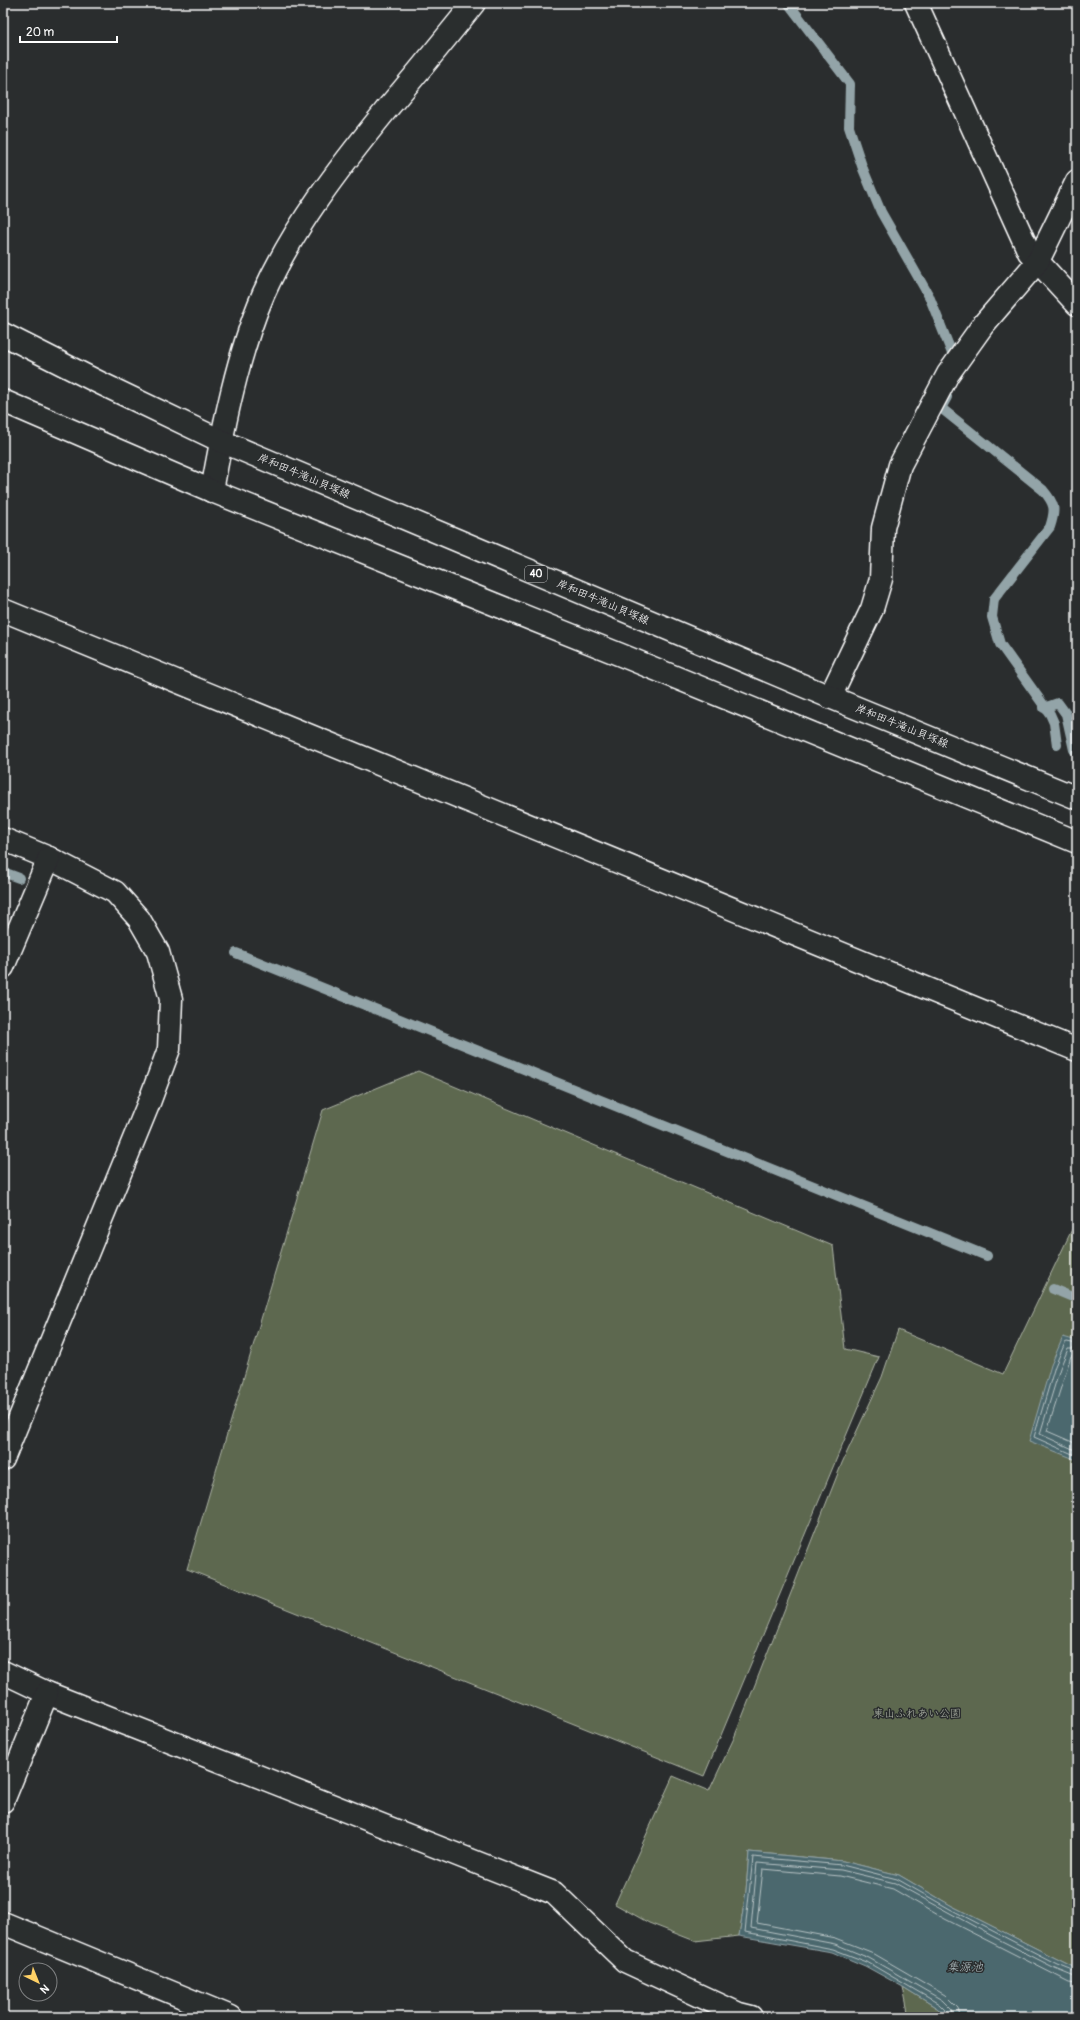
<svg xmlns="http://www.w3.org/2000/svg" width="1080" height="2020" viewBox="0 0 1080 2020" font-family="Pangolin,'Klee One',sans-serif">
  <rect width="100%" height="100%" fill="#2a2d2e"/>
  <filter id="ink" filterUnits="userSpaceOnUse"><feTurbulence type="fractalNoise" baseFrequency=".025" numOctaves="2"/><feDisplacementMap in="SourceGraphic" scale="8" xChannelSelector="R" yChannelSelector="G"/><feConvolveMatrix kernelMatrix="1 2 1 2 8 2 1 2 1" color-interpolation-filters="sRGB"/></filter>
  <g filter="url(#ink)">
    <!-- green -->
    <g fill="#5d684f" stroke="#aeb4a7">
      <path d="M418,1071L833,1246L845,1349L879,1357L704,1776L187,1569L323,1110Z"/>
      <path d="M1077,1219V1396L1071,1458L1077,1460V1969L952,1906L899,1875L843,1861L749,1852L746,1891L739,1936L695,1941L649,1923L615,1904L673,1776L709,1791L734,1738L842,1463L882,1377L898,1330L1003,1374Z"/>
      <path d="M903,1987L937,2008L947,2017H909Z"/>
    </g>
    <!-- water -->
    <g fill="#4b686e" stroke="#93a4a8">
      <path d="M1063,1337L1077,1341V1460L1029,1441L1051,1365Z"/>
      <path d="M749,1852L843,1861L899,1875L952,1906L1077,1969V2017H947L937,2008L903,1987L865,1966L832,1952L739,1936L746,1891Z"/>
    </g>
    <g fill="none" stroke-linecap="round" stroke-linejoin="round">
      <!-- shore -->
      <g stroke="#b7c3c5" stroke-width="1">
        <path d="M1077,1344L1067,1342L1065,1343L1055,1366L1034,1437L1077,1456"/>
        <path d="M1077,1349H1068L1060,1368L1040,1434L1077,1451"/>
        <path d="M1077,1355L1071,1356L1047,1431L1077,1444"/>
        <path d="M949,2017L948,2013L939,2004L867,1962L833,1949L745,1932L753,1857L842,1865L897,1879L950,1909L1057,1964L1077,1972"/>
        <path d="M954,2017L952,2010L942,2000L869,1958L835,1944L751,1928L757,1863L841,1870L895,1883L992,1936L1055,1968L1077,1977"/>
        <path d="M960,2017L958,2008L945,1995L871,1952L835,1938L757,1923L763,1869L840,1876L893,1889L945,1919L1069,1982L1077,1983"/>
      </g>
      <!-- stream -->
      <g stroke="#93a4a8" stroke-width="10">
        <path d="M788,3L850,84L849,127L863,169L881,212L929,296L953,356"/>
        <path d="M947,397L941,408L1043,490C1055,504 1056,509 1050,527L994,599L992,617L1000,644L1050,714L1054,723L1057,745"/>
        <path d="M1044,708L1058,703L1066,714L1074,750L1077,751"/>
        <path d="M3,872L19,878"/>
        <path d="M236,953L987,1256"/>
        <path d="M1053,1289L1077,1299"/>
      </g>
      <defs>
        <g id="minor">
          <path d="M916,3L1029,252L1077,304"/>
          <path d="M212,491C223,428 238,353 263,295C293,227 339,168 386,110C416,75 445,39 474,3"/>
          <path d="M3,610L1077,1050"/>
          <path d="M830,697L872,609L881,579L883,528L900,465L948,374L983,325L1038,261L1077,181"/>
          <path d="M3,839L49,858L115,892L139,919L158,952L171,999L169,1049L150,1100L3,1459"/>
          <path d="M3,967L49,858"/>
          <path d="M3,1672L47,1693L554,1893L625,1961L739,2014L751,2017"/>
          <path d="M3,1801L47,1693"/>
          <path d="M3,1923L231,2017"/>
        </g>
        <g id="major">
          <path d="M3,334L98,382L221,441L830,697L1077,798"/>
          <path d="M3,401L212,491L621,655L1077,842"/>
        </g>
      </defs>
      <!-- minor casing -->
      <use href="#minor" stroke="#fff" stroke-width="25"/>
      <!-- major casing -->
      <use href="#major" stroke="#fff" stroke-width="25"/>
      <!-- minor -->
      <use href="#minor" stroke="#2a2d2e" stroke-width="22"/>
      <!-- major -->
      <use href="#major" stroke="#2a2d2e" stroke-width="22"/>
    </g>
  </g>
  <g text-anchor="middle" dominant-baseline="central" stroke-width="3" stroke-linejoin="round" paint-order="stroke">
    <!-- shield labels -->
    <rect fill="#2a2d2e" stroke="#bfc0c0" stroke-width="1" x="525" y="566" width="22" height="16" rx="3"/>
    <g font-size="10" font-weight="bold" fill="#fff">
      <text x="536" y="574">40</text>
    </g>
    <!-- street labels -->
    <g font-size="11" fill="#fff" stroke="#2a2d2e">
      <text transform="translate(304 476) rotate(23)">岸和田牛滝山貝塚線</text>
      <text transform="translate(603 602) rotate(23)">岸和田牛滝山貝塚線</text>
      <text transform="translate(902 726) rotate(22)">岸和田牛滝山貝塚線</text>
    </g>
    <!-- park labels -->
    <g font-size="11" fill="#aeb4a7" stroke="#2a2d2e">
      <text x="917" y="1713">東山ふれあい公園</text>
    </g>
    <!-- water labels -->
    <g font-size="12" font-style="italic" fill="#aebbbe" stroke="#2a2d2e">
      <text x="965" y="1967">集源池</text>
    </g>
  </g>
  <!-- margin -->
  <rect width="1080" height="2020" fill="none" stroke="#2a2d2e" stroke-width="16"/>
  <rect x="8" y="8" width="1064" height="2004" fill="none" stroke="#fff" stroke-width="1.5" filter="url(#ink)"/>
  <!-- north arrow -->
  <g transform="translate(38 1982) rotate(137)"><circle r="19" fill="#2a2d2e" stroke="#7f8182"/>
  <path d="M0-3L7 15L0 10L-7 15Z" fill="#ffd166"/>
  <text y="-6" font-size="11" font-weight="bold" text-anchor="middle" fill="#ffffff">N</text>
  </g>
  <!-- scale -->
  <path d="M20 36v6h97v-6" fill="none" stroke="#ffffff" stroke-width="2"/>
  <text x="26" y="36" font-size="12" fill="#ffffff" stroke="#2a2d2e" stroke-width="3" paint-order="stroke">20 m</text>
</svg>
